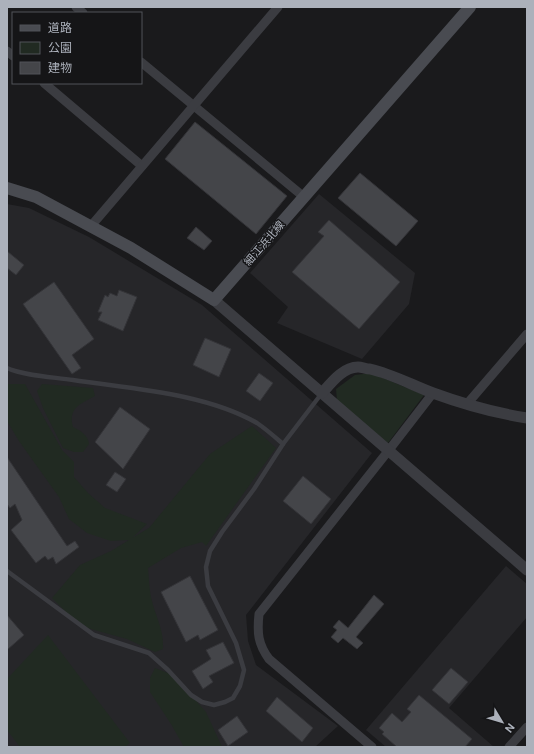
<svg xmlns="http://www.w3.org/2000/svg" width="534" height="754" viewBox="0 0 534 754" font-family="'DM Sans','Noto Sans JP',sans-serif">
  <rect width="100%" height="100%" fill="#1a1a1c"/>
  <!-- built -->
  <g fill="#262629">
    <path d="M319,194L415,273L409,304L362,359L277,323L288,307L250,273Z"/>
    <path d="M7,204L29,208L89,237L202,305L372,453L246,615L248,641L256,665L338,726L315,747H7Z"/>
    <path d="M506,566L527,584V617L449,708L494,747H386L366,730Z"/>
  </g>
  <!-- green -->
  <g fill="#212a22">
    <path d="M371,373L424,395L388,443L337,401L336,389L355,375Z"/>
    <path d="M7,384H25L62,450L74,462V477L88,493L105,508L147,524L132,538L149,528L210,454L252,426L276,448L206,546L202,542L181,548L148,568C149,578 149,588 151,597C155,616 164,629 163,649L155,652L127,639L80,626L52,598L80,565L111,551L129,540L111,541L87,533L69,519L59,497L19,441L7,421Z"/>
    <path d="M42,384L93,388L95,396C80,404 68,408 73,427C81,431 88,435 89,444L83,452H74L63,448L43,408L37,391Z"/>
    <path d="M48,635L130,743L125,747H20L7,730V679Z"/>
    <path d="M155,668L173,675L206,712L222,747H184L171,724L150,692V678Z"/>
  </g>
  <!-- building -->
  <g fill="#444549" stroke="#343438">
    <path d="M195,122L287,196L256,234L165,159Z"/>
    <path d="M360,173L418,221L396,246L338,198Z"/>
    <path d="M329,220L400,282L359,329L292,272L324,236L318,232Z"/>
    <path d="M196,227L212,241L204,250L187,238Z"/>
    <path d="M7,251L24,265L16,275L7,268Z"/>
    <path d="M54,282L94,339L72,355L81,368L72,374L23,304Z"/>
    <path d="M119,290L137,297L123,331L98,320L102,312H98L105,295L108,297L110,293L117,296Z"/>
    <path d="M205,338L231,349L219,377L193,365Z"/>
    <path d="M259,373L273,383L260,401L246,391Z"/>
    <path d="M120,407L150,429L123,469L95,442Z"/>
    <path d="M7,457L67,546L75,541L79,547L56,564L53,557L48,560L45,556L36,563L11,530L22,520L15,504L10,508L7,504Z"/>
    <path d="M115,472L126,479L117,492L106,485Z"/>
    <path d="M303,476L331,499L311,524L283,501Z"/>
    <path d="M190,576L218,630L200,640L198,635L186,642L161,592Z"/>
    <path d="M374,595L384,604L356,637L363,643L357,649L343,638L338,643L331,637L337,630L333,627L339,620L348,628Z"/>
    <path d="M7,615L24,635L7,650Z"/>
    <path d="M223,642L234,663L209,676L213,682L203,689L192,671L211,659L206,650Z"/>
    <path d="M451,668L468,682L449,704L432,690Z"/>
    <path d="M419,695L472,739L465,747H397L382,734L384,732L379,728L392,713L402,722L411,712L407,709Z"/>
    <path d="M277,697L313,728L302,742L266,711Z"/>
    <path d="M237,716L248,732L228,746L218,730Z"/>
  </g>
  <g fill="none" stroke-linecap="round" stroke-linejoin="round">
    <!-- service -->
    <g stroke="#3b3c41" stroke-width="4.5">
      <path d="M7,368C25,376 53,377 73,380C132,389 204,393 257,423C266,429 275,437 283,444"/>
      <path d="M7,571L94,635L149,653L168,670L191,695L202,702L214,705L225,702L233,698L240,686L244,670L236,643L208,586L206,567L210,551L222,532L254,489L283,444L322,393"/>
    </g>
    <!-- minor -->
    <g stroke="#3b3c41" stroke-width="9">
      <path d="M76,7L83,13"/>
      <path d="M7,51L13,56"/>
      <path d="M141,62L304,197"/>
      <path d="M44,83L142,166"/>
      <path d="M91,226L278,7"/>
      <path d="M467,404L527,334"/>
      <path d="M372,747L269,659C258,644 257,633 259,614L389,450L433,393"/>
      <path d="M509,747L527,727"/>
    </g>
    <!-- tertiary -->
    <g stroke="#3b3c41" stroke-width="11">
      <path d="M214,300L527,570"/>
      <path d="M322,393C331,383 343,367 358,367C362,367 366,369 370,369C392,374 412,385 433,393C463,404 495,413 527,418"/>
    </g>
    <!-- secondary -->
    <path stroke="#494b51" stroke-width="12" d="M7,188L36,197L131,248L214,300L470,7"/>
  </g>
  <g text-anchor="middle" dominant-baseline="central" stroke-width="3" stroke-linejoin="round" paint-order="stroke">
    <!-- street labels -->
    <g font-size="11" fill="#acb1bb" stroke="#151517">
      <text transform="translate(264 243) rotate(-49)">細江浜北線</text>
    </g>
  </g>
  <!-- border -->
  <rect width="534" height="754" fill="none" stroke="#acb1bb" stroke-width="16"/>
  <!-- legend -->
  <rect x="12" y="12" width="130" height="72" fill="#151517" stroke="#515359"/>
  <rect x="20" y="25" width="20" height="6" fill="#494b51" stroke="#515359"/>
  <text x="48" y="32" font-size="12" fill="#acb1bb">道路</text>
  <rect x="20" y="42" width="20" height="12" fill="#212a22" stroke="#515359"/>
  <text x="48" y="52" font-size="12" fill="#acb1bb">公園</text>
  <rect x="20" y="62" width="20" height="12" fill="#444549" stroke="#515359"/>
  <text x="48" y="72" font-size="12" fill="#acb1bb">建物</text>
  <!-- north arrow -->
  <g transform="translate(502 722) rotate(128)" stroke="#151517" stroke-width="3" paint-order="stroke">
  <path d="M0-3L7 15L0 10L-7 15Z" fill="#acb1bb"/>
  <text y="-6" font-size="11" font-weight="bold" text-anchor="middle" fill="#acb1bb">N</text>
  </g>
</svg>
